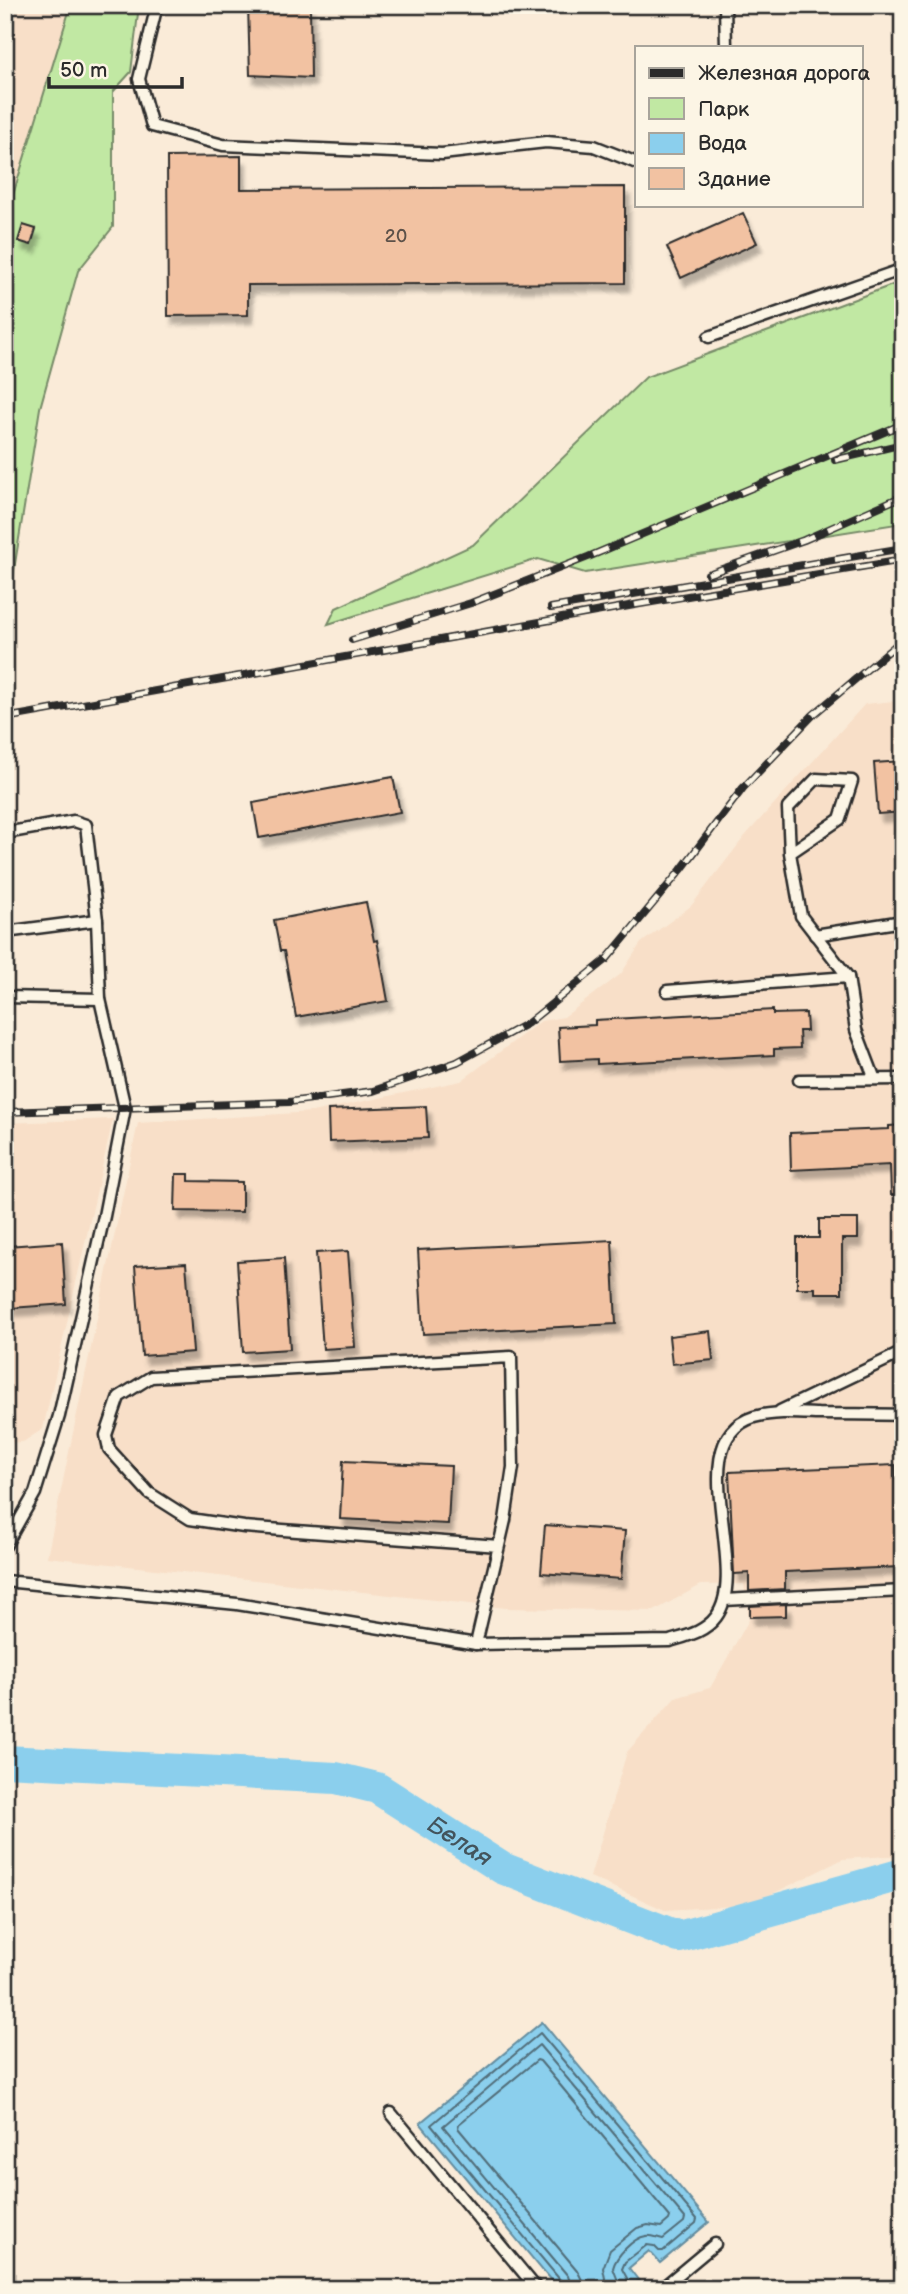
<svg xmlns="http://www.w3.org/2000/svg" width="908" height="2294" viewBox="0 0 908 2294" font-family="'Balsamiq Sans',sans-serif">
  <defs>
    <filter id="shadow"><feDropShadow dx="4.5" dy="8" stdDeviation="2" flood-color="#0004"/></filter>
  </defs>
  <rect width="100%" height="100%" fill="#faebd8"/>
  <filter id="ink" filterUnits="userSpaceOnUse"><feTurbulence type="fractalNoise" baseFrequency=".0143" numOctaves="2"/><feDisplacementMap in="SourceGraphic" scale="14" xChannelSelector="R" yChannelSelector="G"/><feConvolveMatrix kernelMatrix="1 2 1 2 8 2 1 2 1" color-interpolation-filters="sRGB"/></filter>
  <g filter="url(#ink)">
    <!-- built -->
    <g fill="#f8dfc8">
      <path d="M5,5H71L5,220Z"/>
      <path d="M903,700V1855L843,1859L750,1905L665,1910L590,1877L627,1752L675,1698L710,1688L749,1620L744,1584L701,1585L654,1611L506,1608L47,1557L138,1123L312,1112L461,1081L541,1021L564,1017L621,974L641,943L691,906L745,836L865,704Z"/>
      <path d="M113,1119L43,1429L23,1442L5,1443V1123Z"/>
    </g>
    <!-- green -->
    <g fill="#c1e8a3" stroke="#768a67" stroke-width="2">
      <path d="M71,5H139L131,72L113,92V227L78,271L40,408L13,576L5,601V221Z"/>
      <path d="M903,281V523L585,573L538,559L328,624L336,608L473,545L646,377Z"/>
    </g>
    <!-- water -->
    <path fill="#8bcfed" stroke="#658d9f" stroke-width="2" d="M542,2022L709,2222L660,2263L649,2251L629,2268L639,2281L630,2289H558L420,2123Z"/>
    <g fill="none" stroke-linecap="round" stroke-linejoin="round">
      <!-- shore -->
      <g stroke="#516d79" stroke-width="2">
        <path d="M563,2289L561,2281L431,2125L540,2033L697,2219L696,2223L663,2251H659L654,2246L647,2245L625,2262L622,2269L628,2280L626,2289"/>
        <path d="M572,2289L568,2276L443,2126L539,2045L685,2218L684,2222L663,2239C658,2238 652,2235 646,2236C633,2238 616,2256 613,2268L618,2281L617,2289"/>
        <path d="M582,2289V2280L577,2270L458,2128L459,2124L537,2060L540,2061L670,2217L669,2220L661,2227L648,2225L637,2228L610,2250L603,2268L607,2289"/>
      </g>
      <!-- river -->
      <path stroke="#8bcfed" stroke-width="32" id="s1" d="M5,1761L336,1778L377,1788L502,1868L679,1937L903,1874"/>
    </g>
    <!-- building -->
    <g fill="#f2c2a2" stroke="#2b2b2b" stroke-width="2" filter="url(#shadow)">
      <path d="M248,5H310L311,78L250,75Z"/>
      <path d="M241,156V189L625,187V283L248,285V315L168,316L167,157Z"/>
      <path d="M743,213L757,243L681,278L667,247Z"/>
      <path d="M23,225L36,229L31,245L18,241Z"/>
      <path d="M903,761V812L878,814L874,763Z"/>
      <path d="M393,777L400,812L259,838L253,803Z"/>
      <path d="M366,902L374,941L377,940L388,1001L296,1017L284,951H280L274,920Z"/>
      <path d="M773,1010V1014L806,1013L807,1031H799L800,1048L774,1049V1055L597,1064V1059L560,1061L558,1027L595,1025V1020Z"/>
      <path d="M426,1106L428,1138L329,1142L328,1110Z"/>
      <path d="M903,1125V1195H891L890,1165L791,1170L790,1133L889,1129V1126Z"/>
      <path d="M176,1174H189V1181L242,1182V1212L175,1211Z"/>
      <path d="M819,1219H858V1239H842V1293H815V1288H797V1238H819Z"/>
      <path d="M612,1240L616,1324L423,1334L418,1250Z"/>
      <path d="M62,1242L66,1304L11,1308L7,1246Z"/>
      <path d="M348,1251L355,1347L323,1349L316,1253Z"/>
      <path d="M284,1258L290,1349L243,1352L237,1261Z"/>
      <path d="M186,1263L193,1352L142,1356L135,1266Z"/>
      <path d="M710,1331L713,1360L672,1364L669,1336Z"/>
      <path d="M343,1461L451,1466L448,1524L340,1519Z"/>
      <path d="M895,1465L900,1567L785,1572V1589L749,1591V1573L734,1574L729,1472Z"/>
      <path d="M545,1525L625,1531L621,1579L541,1573Z"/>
      <path d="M786,1604V1616L750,1617V1606Z"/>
    </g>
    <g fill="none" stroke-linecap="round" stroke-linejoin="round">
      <defs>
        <g id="lane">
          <path d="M157,5L139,79L152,126L223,145L442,154L546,142L594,146L637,163"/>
          <path d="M725,5L726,47"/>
          <path d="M709,337L903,269"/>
          <path d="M5,833L74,821L86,825L97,920L100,999L125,1108L104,1216L59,1416L35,1493L5,1546"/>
          <path d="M790,853L840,819L852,781L816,779L788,808L790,853L801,916L848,977L856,1030L874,1077"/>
          <path d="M5,932L97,920"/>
          <path d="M815,935L903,921"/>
          <path d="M667,991L848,977"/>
          <path d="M5,997L100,999"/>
          <path d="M799,1080L903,1079"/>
          <path d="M780,1411L903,1352"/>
          <path d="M5,1581L237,1604L476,1644L670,1641C686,1636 705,1632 716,1617C752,1569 680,1440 754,1417C775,1411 797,1413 818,1414C846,1414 874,1414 903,1415"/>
          <path d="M724,1600L903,1591"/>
          <path d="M476,1644L505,1520L513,1467L511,1357L151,1377L119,1397L106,1435L109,1449L149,1493L190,1519L244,1527L499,1546"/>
          <path d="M391,2113L537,2289"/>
          <path d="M661,2289L715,2244"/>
        </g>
      </defs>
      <!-- lane casing -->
      <use href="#lane" stroke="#2b2b2b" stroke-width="15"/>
      <!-- lane -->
      <use href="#lane" stroke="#fcf5e5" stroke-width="10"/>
      <defs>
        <g id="rail">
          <path d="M835,460L903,444"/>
          <path d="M708,574L804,540L903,496"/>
          <path d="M551,608L903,548"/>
          <path d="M352,640L471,603L588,557L903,424"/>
          <path d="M5,718L640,604L903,560"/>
          <path d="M5,1112L289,1102L373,1091L457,1062L528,1023L606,960L681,870L743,788L813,715L903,639"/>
        </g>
      </defs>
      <!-- rail casing -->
      <use href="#rail" stroke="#2b2b2b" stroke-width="8"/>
      <!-- rail -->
      <use href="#rail" stroke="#fcf5e5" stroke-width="5" stroke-dasharray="16" stroke-linecap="butt"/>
    </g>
  </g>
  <g text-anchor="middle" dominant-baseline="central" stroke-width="7" stroke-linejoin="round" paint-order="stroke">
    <!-- number labels -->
    <g font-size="19" fill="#5d5149">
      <text x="396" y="236">20</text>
    </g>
    <!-- water labels -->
    <g font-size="24" font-style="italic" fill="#43545c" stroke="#fcf5e5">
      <text stroke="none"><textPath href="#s1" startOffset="472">Белая</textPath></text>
    </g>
  </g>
  <!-- margin -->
  <rect width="908" height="2294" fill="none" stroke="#fcf5e5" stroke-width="28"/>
  <rect x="14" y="14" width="880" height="2266" fill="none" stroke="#2b2b2b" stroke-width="2.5" filter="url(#ink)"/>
  <!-- legend -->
  <rect x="635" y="46" width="228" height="161" fill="#fcf5e5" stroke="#a8a49b" stroke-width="2"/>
  <rect x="649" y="68" width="35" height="10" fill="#2b2b2b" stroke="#a8a49b" stroke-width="2"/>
  <text x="698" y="80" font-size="21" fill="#2b2b2b">Железная дорога</text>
  <rect x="649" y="98" width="35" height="21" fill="#c1e8a3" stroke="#a8a49b" stroke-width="2"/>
  <text x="698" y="116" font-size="21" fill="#2b2b2b">Парк</text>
  <rect x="649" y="133" width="35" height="21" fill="#8bcfed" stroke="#a8a49b" stroke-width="2"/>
  <text x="698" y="150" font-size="21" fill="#2b2b2b">Вода</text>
  <rect x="649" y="168" width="35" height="21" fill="#f2c2a2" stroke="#a8a49b" stroke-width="2"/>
  <text x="698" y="186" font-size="21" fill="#2b2b2b">Здание</text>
  <!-- scale -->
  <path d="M49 77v10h133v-10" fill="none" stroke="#2b2b2b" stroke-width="3.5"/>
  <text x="60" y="77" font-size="21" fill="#2b2b2b" stroke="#fcf5e5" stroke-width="5" paint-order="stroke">50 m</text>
</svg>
